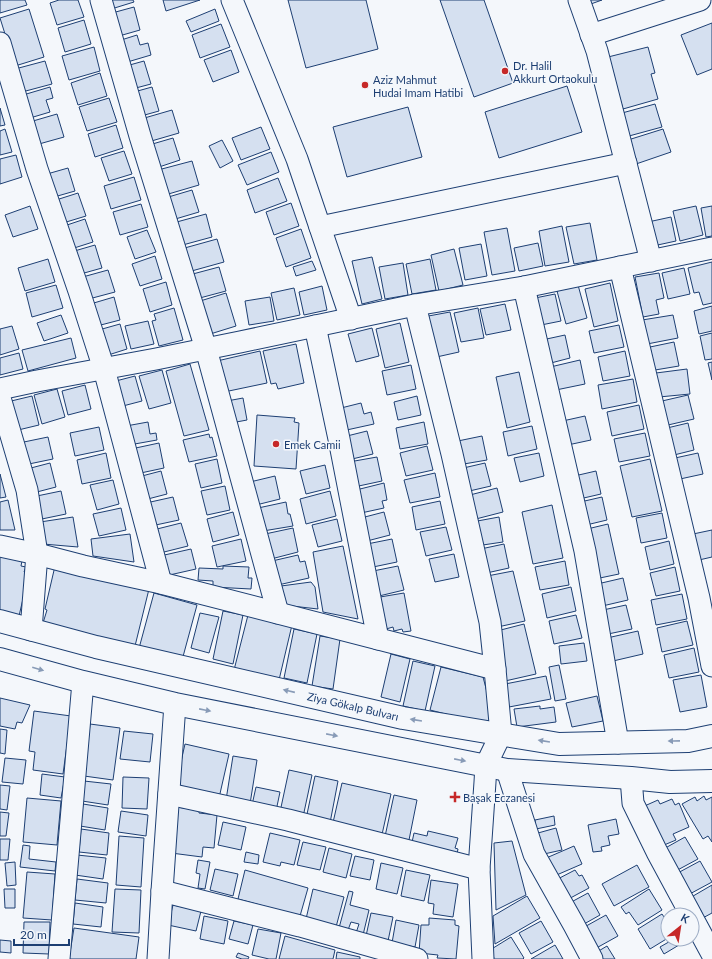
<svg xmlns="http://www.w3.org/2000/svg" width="712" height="959" viewBox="0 0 712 959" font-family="Lato,sans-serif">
  <rect width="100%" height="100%" fill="#f4f7fb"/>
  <!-- building -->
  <g fill="#d5e0f0" stroke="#1d3f73">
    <path d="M0,0H25L27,5L0,13Z"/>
    <path d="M59,0H78L84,17L57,25L50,3Z"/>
    <path d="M105,0H133L134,2L108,10Z"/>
    <path d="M163,0H200L166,11Z"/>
    <path d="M288,0H366L378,49L306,68Z"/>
    <path d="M440,0H484L513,83L474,97Z"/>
    <path d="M587,0H602L588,5Z"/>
    <path d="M134,7L140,30L119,36L112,13Z"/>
    <path d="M29,9L44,57L15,66L0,18Z"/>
    <path d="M215,9L219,21L191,32L186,21Z"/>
    <path d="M84,20L91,44L65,52L58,28Z"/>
    <path d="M712,23V69L697,75L681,35Z"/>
    <path d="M221,24L230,47L200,58L192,35Z"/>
    <path d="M137,35L140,45L148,43L151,55L124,63L118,41Z"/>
    <path d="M94,47L100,71L69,80L62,56Z"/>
    <path d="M648,47L655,73L651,74L658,99L623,109L608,57Z"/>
    <path d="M231,50L239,72L213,82L204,60Z"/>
    <path d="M45,61L52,84L22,92L15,69Z"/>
    <path d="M144,61L151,84L132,89L126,66Z"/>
    <path d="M100,73L107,96L78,105L71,83Z"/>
    <path d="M567,86L582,132L499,158L485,112Z"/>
    <path d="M50,87L53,98L46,100L50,112L30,118L23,95Z"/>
    <path d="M152,87L159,111L141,116L134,92Z"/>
    <path d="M109,98L117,122L87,131L79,107Z"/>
    <path d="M655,104L662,127L629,136L622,113Z"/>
    <path d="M408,107L422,157L347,177L333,127Z"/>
    <path d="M0,108L5,125L0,126Z"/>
    <path d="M172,110L179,133L148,142L141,119Z"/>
    <path d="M57,114L64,137L39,144L33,121Z"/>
    <path d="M116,125L123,148L95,157L88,134Z"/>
    <path d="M261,127L270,149L241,160L232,138Z"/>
    <path d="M5,129L12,152L0,155V131Z"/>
    <path d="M663,129L671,152L636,164L628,140Z"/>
    <path d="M173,138L180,160L156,168L149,145Z"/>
    <path d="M222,140L233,161L220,168L209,146Z"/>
    <path d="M124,151L132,174L109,181L101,158Z"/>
    <path d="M271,152L279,172L247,185L238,165Z"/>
    <path d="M16,155L22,177L0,184V159Z"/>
    <path d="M192,161L199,185L165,195L158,170Z"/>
    <path d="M68,168L75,191L54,197L47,174Z"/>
    <path d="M134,177L141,200L111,209L104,186Z"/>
    <path d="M278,178L287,201L255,213L247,190Z"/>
    <path d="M192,190L199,212L172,220L165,198Z"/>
    <path d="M78,193L86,216L63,223L56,200Z"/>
    <path d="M291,203L299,226L274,235L266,212Z"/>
    <path d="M141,204L148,227L120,235L113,212Z"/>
    <path d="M30,206L38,229L13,237L5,215Z"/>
    <path d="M696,206L703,235L680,241L673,211Z"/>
    <path d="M712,206V236L706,237L701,208Z"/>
    <path d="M206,214L212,237L179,246L173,223Z"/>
    <path d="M671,217L676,241L653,246L648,222Z"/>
    <path d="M85,219L93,242L71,249L64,226Z"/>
    <path d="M590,223L597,260L574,264L566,227Z"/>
    <path d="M562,226L569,262L545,266L539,231Z"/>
    <path d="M507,228L515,271L492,275L484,232Z"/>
    <path d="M301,229L311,258L286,267L276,238Z"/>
    <path d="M147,230L156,252L135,259L127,237Z"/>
    <path d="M217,239L224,262L188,272L181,249Z"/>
    <path d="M538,243L543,266L519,271L514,248Z"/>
    <path d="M481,244L487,276L465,280L459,248Z"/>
    <path d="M95,245L102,268L77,275L71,252Z"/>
    <path d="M454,249L463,285L439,291L431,255Z"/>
    <path d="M155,256L162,279L140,286L132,264Z"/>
    <path d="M372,257L382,299L362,304L352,261Z"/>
    <path d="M48,259L55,282L25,291L18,268Z"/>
    <path d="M430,259L436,290L412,294L406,264Z"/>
    <path d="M312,261L316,270L296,276L293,267Z"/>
    <path d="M712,262V303L703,305L699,292L694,293L688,268Z"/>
    <path d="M403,263L408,295L385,299L379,267Z"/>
    <path d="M219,267L226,291L196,299L189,275Z"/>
    <path d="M684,268L690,294L668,299L662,273Z"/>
    <path d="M108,270L115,292L85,300L79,278Z"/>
    <path d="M659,273L664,298L656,300L659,314L643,317L635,277Z"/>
    <path d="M166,282L172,305L150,312L143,289Z"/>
    <path d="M610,283L618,321L594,327L585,289Z"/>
    <path d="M56,285L63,308L32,317L26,293Z"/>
    <path d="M578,285L587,318L566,324L557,291Z"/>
    <path d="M322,286L327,310L304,315L299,292Z"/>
    <path d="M294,288L300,315L277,320L271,293Z"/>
    <path d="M226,293L236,326L207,335L197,302Z"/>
    <path d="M555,294L561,321L536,326L530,299Z"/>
    <path d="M114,297L120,320L93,327L87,305Z"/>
    <path d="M270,297L274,321L249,325L245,301Z"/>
    <path d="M505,304L511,330L486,335L480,309Z"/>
    <path d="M712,306V331L699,334L694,311Z"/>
    <path d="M174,308L183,340L159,346L152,321L156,320L154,314Z"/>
    <path d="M478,308L484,338L461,342L454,313Z"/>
    <path d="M450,312L459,352L432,358L423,317Z"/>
    <path d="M61,315L68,333L44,341L37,323Z"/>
    <path d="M673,315L678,338L647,344L642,320Z"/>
    <path d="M148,321L154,344L131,349L125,326Z"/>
    <path d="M400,323L409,362L385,368L376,329Z"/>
    <path d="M120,324L127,349L102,357L95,331Z"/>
    <path d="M619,325L624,347L594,353L589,331Z"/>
    <path d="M12,326L19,349L0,355V329Z"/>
    <path d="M372,328L379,356L356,362L348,334Z"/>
    <path d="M712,333V359L705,360L700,336Z"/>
    <path d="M565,335L570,358L547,364L542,340Z"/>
    <path d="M71,338L76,358L28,371L22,350Z"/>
    <path d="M674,342L679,366L655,370L650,347Z"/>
    <path d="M296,344L304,383L278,389L276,383L271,384L263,351Z"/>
    <path d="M260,351L267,383L224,392L217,361Z"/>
    <path d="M625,351L630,376L603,381L598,357Z"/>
    <path d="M19,353L23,369L0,375V358Z"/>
    <path d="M580,360L585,384L551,391L546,368Z"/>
    <path d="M712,362V380L708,363Z"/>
    <path d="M190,364L209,430L184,436L166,371Z"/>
    <path d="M411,365L416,389L387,395L382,371Z"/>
    <path d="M687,369L690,394L659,397L656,373Z"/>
    <path d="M162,370L171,403L149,409L139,376Z"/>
    <path d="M519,372L530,422L507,428L496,377Z"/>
    <path d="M135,376L142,401L119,407L112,382Z"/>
    <path d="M633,379L637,402L602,409L598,385Z"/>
    <path d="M85,385L91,409L68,415L62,391Z"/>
    <path d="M57,389L65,417L42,424L34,395Z"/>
    <path d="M688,395L694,419L668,425L662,401Z"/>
    <path d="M32,396L39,425L14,431L7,402Z"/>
    <path d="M417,396L421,415L398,420L394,402Z"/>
    <path d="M243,398L247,420L231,423L227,401Z"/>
    <path d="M361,403L364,414L371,412L374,424L342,431L337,409Z"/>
    <path d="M639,405L644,429L612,436L607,412Z"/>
    <path d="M257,415L295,418L294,422L299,423L296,469L254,466Z"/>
    <path d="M585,416L591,440L563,446L558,422Z"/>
    <path d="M148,422L150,434L156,433L157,440L129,445L126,426Z"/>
    <path d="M424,422L428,444L400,449L396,428Z"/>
    <path d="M688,423L694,450L674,455L667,428Z"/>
    <path d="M532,426L537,449L508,456L503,432Z"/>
    <path d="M99,427L104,450L75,456L70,433Z"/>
    <path d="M367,431L373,454L348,460L343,437Z"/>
    <path d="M645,433L650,456L619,462L614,439Z"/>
    <path d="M209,434L210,438L212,437L217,456L189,462L183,440Z"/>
    <path d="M482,436L487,460L458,465L453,442Z"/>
    <path d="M48,437L53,459L24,465L19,443Z"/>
    <path d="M159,443L164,468L136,474L131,449Z"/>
    <path d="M427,446L433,470L406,476L400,453Z"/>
    <path d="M106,453L111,478L82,484L77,460Z"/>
    <path d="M539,453L544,476L520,482L514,458Z"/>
    <path d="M698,453L703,474L680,479L675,458Z"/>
    <path d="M377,457L382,481L354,487L349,462Z"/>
    <path d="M217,459L222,483L201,488L195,464Z"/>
    <path d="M650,459L662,511L632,517L620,466Z"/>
    <path d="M50,463L56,487L33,493L27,469Z"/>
    <path d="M485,463L491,486L465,492L459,469Z"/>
    <path d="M325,465L330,488L306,494L300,471Z"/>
    <path d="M161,471L167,494L144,500L138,477Z"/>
    <path d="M596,471L601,494L575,500L570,477Z"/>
    <path d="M435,473L440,497L410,503L404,480Z"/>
    <path d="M0,474L6,497L0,498Z"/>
    <path d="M275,476L280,499L256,505L250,482Z"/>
    <path d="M113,480L119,504L97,510L90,485Z"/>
    <path d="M384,483L387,500L382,501L384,508L361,513L356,490Z"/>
    <path d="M225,486L230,510L207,515L201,491Z"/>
    <path d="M497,488L503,512L472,520L466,496Z"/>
    <path d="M61,491L66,514L37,520L32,497Z"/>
    <path d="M330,491L336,516L306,524L300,499Z"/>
    <path d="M173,497L179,520L151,526L146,503Z"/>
    <path d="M602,497L607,520L582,526L576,503Z"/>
    <path d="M8,500L15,530H0V502Z"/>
    <path d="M440,501L445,524L416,530L412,507Z"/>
    <path d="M286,502L288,514H290L293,526L263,531L258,508Z"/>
    <path d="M552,505L563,558L533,564L522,512Z"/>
    <path d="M121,508L126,530L99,536L93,514Z"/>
    <path d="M233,512L239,535L213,542L207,519Z"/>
    <path d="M384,512L390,535L367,541L361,518Z"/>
    <path d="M662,513L667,538L641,543L636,518Z"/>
    <path d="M73,517L78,547L43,544L40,522Z"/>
    <path d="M499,517L503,542L476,546L472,522Z"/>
    <path d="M337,519L342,541L318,547L312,525Z"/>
    <path d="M181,523L188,546L160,553L153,530Z"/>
    <path d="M608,524L619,574L595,579L583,530Z"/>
    <path d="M446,527L452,550L426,556L420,532Z"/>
    <path d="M293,528L298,552L271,559L265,534Z"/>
    <path d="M712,530V557L699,560L693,534Z"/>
    <path d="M130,534L134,562L93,556L91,539Z"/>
    <path d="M241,539L246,561L217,567L212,546Z"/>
    <path d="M392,539L397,562L373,567L367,544Z"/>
    <path d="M669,541L674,564L650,570L645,547Z"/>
    <path d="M504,544L509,568L482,574L476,550Z"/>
    <path d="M343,546L358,619L323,612L313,552Z"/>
    <path d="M191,549L196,569L165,576L160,556Z"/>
    <path d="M454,554L459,577L435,582L429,559Z"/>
    <path d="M0,555L22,561L21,566L26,567L24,572L29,573L19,616L0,612Z"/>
    <path d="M298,555L300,562L305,561L309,578L278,585L272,561Z"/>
    <path d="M565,561L569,585L540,590L535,567Z"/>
    <path d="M55,566L149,589L135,646L43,623L47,610L45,609Z"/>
    <path d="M223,566L249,567L248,578H252L251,589L213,587V581L198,580L199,568L223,569Z"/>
    <path d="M398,566L404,590L379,596L373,571Z"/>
    <path d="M675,567L680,591L656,596L650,573Z"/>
    <path d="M513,571L525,621L493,628L482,577Z"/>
    <path d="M623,578L628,600L598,607L593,585Z"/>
    <path d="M311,582L315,587L318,609L283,605L281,586Z"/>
    <path d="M571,587L576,611L547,618L542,594Z"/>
    <path d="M154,593L197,605L181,664L138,652Z"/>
    <path d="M404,593L411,631L403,632L402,629L394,631L393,627L386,629L380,597Z"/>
    <path d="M682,594L687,619L656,625L651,600Z"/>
    <path d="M626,605L632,629L608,634L603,610Z"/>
    <path d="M223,611L243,615L233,664L213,659Z"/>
    <path d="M200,613L219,617L209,653L191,648Z"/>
    <path d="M248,615L292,625L279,680L234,670Z"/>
    <path d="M576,615L582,638L554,644L549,621Z"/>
    <path d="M687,621L693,645L662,652L657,628Z"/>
    <path d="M524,624L536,674L505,681L493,632Z"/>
    <path d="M294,629L317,634L307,683L284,678Z"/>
    <path d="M638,631L643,654L613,661L607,638Z"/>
    <path d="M320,636L340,639L333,689L312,686Z"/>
    <path d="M584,643L587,661L561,664L559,646Z"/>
    <path d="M694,648L699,672L669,678L664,655Z"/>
    <path d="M391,654L410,659L400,702L381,697Z"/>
    <path d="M413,661L435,666L425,711L403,706Z"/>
    <path d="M559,665L566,699L555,701L549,667Z"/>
    <path d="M441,667L483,677L492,711L489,725L430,710Z"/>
    <path d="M701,675L707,707L680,712L673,680Z"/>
    <path d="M546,676L551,699L509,707L505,684Z"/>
    <path d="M597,696L603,721L572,727L566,703Z"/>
    <path d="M0,698L30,705L22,723L17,722L15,729L0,726Z"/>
    <path d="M540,706V709L554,707L556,722L517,727L514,709Z"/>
    <path d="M34,711L71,716L63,774L33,770L35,752L29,751Z"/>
    <path d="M90,724L120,728L113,780L84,776Z"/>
    <path d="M0,729L7,730L5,754L0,753Z"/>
    <path d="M124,731L153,734L150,762L120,759Z"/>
    <path d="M185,744L229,754L219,798L175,788Z"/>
    <path d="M233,756L257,760L250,804L226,800Z"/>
    <path d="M5,758L26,760L23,784L2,782Z"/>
    <path d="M289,770L312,775L303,817L280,812Z"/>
    <path d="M42,774L65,777L61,798L40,795Z"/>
    <path d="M315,776L338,781L330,823L306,819Z"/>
    <path d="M123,777L149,778L147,809L122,808Z"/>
    <path d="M84,781L111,784L108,805L82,801Z"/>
    <path d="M342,783L391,794L381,839L332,827Z"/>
    <path d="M0,785L10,786L7,810L0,809Z"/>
    <path d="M256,787L280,792L276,811L252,805Z"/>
    <path d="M394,795L417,800L408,845L384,841Z"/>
    <path d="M704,796L706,800L712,797V842L708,836L703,839L682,804L695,797L697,801Z"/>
    <path d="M27,798L61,801L57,845L23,842Z"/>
    <path d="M672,799L675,805L679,803L689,827L673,834L676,840L657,848L640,808L658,800L660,804Z"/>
    <path d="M83,804L108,808L105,830L80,826Z"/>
    <path d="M176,807L199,810V813L217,815L214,848L203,847L202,857L171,853Z"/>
    <path d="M121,811L148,815L146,836L118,832Z"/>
    <path d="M0,812L9,813L6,836H0Z"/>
    <path d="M554,816L555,825L536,829L535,820Z"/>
    <path d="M616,819L619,834L608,836L610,845L601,847L602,851L593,852L588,825Z"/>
    <path d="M223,822L246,827L241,850L218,845Z"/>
    <path d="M556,828L562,850L544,854L538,833Z"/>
    <path d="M81,829L109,833L107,855L79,852Z"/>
    <path d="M428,831L458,838L455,848L458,849L456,858L411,847L414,833L427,836Z"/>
    <path d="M270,833L300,840L294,865L281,862L280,866L263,862Z"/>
    <path d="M119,836L144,838L141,887L116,885Z"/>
    <path d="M685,837L698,859L672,873L660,851Z"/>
    <path d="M0,839H10L8,860H0Z"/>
    <path d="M512,841L526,895L496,910L494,843Z"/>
    <path d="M303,842L326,847L320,870L297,865Z"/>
    <path d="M23,845L30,846L29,859L56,862L55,871L20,867Z"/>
    <path d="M574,846L582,864L552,877L544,859Z"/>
    <path d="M329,848L352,854L346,878L323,872Z"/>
    <path d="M246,852L259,855L258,864L244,862Z"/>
    <path d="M77,855L106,858L103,879L75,875Z"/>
    <path d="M355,856L374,860L370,880L350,876Z"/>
    <path d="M198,860L210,862L205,889L198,888L200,874L196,873Z"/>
    <path d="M700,861L712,882L686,896L674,875Z"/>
    <path d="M15,862L16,885L7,886L5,863Z"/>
    <path d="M381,863L403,868L397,894L376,889Z"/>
    <path d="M637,865L649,887L614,906L602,884Z"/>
    <path d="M215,869L238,874L233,896L210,890Z"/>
    <path d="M245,870L308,888L300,916L238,899Z"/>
    <path d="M406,870L430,875L424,901L401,896Z"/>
    <path d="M575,870L579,876L582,875L589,888L563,902L552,882Z"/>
    <path d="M27,872L55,874L52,920L23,918Z"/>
    <path d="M77,879L108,883L106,903L75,900Z"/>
    <path d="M431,880L458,884L453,917L433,914L434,904L428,903Z"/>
    <path d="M712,885V913L699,920L688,899Z"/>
    <path d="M4,889H15V908H5Z"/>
    <path d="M115,889L141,890L139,933L112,932Z"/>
    <path d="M313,889L344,897L336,927L306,919Z"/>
    <path d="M649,889L662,910L638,925L629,912L626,914L621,907Z"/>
    <path d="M349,891L353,892L350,905L369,910L363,935L356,933L359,924L351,922L348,930L339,928Z"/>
    <path d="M588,893L600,915L577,928L564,906Z"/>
    <path d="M527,896L540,918L495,944L493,916Z"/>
    <path d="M75,903L103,907L101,927L73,924Z"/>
    <path d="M173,905L201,911L196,931L168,925Z"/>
    <path d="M371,913L393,917L388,941L366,936Z"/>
    <path d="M662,914L668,923V938L650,949L638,929Z"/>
    <path d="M606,915L618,936L591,951L579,930Z"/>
    <path d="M204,916L228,921L224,944L200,939Z"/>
    <path d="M429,918L455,920V925L459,926L456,959L437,958L438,955L419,953L421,925H429Z"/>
    <path d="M396,920L419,925L415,947L392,943Z"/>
    <path d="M234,921L253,925L248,944L229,939Z"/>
    <path d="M541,921L553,942L531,954L519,933Z"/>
    <path d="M24,922H50L49,954L23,953Z"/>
    <path d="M74,928L139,937L136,959H69Z"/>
    <path d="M258,929L281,933L276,959H269L252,955Z"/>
    <path d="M285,936L335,950L333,959H279Z"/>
    <path d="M511,937L524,958L523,959H492L494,958L490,950Z"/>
    <path d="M674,939H676L679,945L664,954L660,947Z"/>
    <path d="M0,940L11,941V953L0,952Z"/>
    <path d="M555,945L563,959H531Z"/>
    <path d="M607,946L615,959H595L592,955Z"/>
    <path d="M337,952L360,957V959H336Z"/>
    <path d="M238,953L249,957L248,959H242L236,957Z"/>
  </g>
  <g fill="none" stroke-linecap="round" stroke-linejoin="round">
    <defs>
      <g id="minor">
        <path d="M101,0L140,136L206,349L278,613"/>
        <path d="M232,0L297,159L351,319"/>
        <path d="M579,0L597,51L651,261"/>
        <path d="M591,35L700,0"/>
        <path d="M0,43L37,169L79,291L104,369L161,583"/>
        <path d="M320,227L626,163"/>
        <path d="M620,267L699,598L712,666"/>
        <path d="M524,287L585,551L618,743"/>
        <path d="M415,305L452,454L490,622L495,669L501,734L486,765L485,782L479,869L483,959"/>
        <path d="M315,326L339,439L378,639"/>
        <path d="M0,389L37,381L156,359L240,342L415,305L524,287L712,248"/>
        <path d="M0,398L27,490L37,554L31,630"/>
        <path d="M0,546L37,554L83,566L161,583L495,669"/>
        <path d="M507,770L534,854L574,925L592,959"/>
        <path d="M631,778L633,803L657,852L691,915"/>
        <path d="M169,794L288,820L479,869"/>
        <path d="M162,891L300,926L417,959"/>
        <path d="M692,917L712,954"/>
        <path d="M59,959L83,682"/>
        <path d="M158,959L162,891L175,704"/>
      </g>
      <g id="major">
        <path d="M0,621L96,647L403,718L559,744L688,741L712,736"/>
        <path d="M0,659L83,682L175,704L507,770L631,778L670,782L712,781"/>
      </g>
    </defs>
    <!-- minor casing -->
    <use href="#minor" stroke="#1d3f73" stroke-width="23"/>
    <!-- major casing -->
    <use href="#major" stroke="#1d3f73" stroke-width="24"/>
    <!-- minor -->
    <use href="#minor" stroke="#f4f7fb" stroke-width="21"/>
    <!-- major -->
    <use href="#major" stroke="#f4f7fb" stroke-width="22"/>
  </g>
  <!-- one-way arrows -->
  <defs><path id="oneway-solid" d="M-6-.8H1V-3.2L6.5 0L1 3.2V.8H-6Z"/></defs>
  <g fill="#889bb7">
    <use href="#oneway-solid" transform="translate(38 669) rotate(16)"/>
    <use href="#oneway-solid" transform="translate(289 691) rotate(-167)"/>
    <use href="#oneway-solid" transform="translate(205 710) rotate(11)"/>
    <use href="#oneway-solid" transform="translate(416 720) rotate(-171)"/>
    <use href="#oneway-solid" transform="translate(332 735) rotate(11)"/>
    <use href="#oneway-solid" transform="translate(544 741) rotate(-171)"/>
    <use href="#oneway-solid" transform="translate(674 741) rotate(179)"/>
    <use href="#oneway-solid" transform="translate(460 760) rotate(11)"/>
  </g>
  <!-- markers -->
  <g fill="#c62828" stroke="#f4f7fb" stroke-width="1.5">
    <circle cx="505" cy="71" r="4"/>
    <circle cx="365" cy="85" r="4"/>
    <circle cx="276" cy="444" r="4"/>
    <path d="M453 791h4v4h4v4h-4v4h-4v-4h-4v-4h4z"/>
  </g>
  <g text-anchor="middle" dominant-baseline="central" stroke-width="3" stroke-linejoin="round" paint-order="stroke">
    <!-- poi labels -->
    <g font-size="11" fill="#1d3f73" stroke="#f4f7fb" text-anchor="start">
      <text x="513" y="65">Dr. Halil<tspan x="513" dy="13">Akkurt Ortaokulu</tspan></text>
      <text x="373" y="79">Aziz Mahmut<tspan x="373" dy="13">Hudai Imam Hatibi</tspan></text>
      <text x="284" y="444">Emek Camii</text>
      <text x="463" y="797">Başak Eczanesi</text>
    </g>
    <!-- street labels -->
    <g font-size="11" fill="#1d3f73" stroke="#f4f7fb">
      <text transform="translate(353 706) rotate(13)">Ziya Gökalp Bulvarı</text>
    </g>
  </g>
  <!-- north arrow -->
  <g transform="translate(680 927) rotate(30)"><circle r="19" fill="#f4f7fb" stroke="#9eadc5"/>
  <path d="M0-3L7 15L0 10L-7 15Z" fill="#c62828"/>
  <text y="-6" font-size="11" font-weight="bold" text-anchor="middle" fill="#1d3f73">K</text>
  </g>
  <!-- scale -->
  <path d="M14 939v6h55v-6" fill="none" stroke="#1d3f73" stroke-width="2"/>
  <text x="20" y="939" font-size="12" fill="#1d3f73" stroke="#f4f7fb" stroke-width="3" paint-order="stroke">20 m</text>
</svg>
